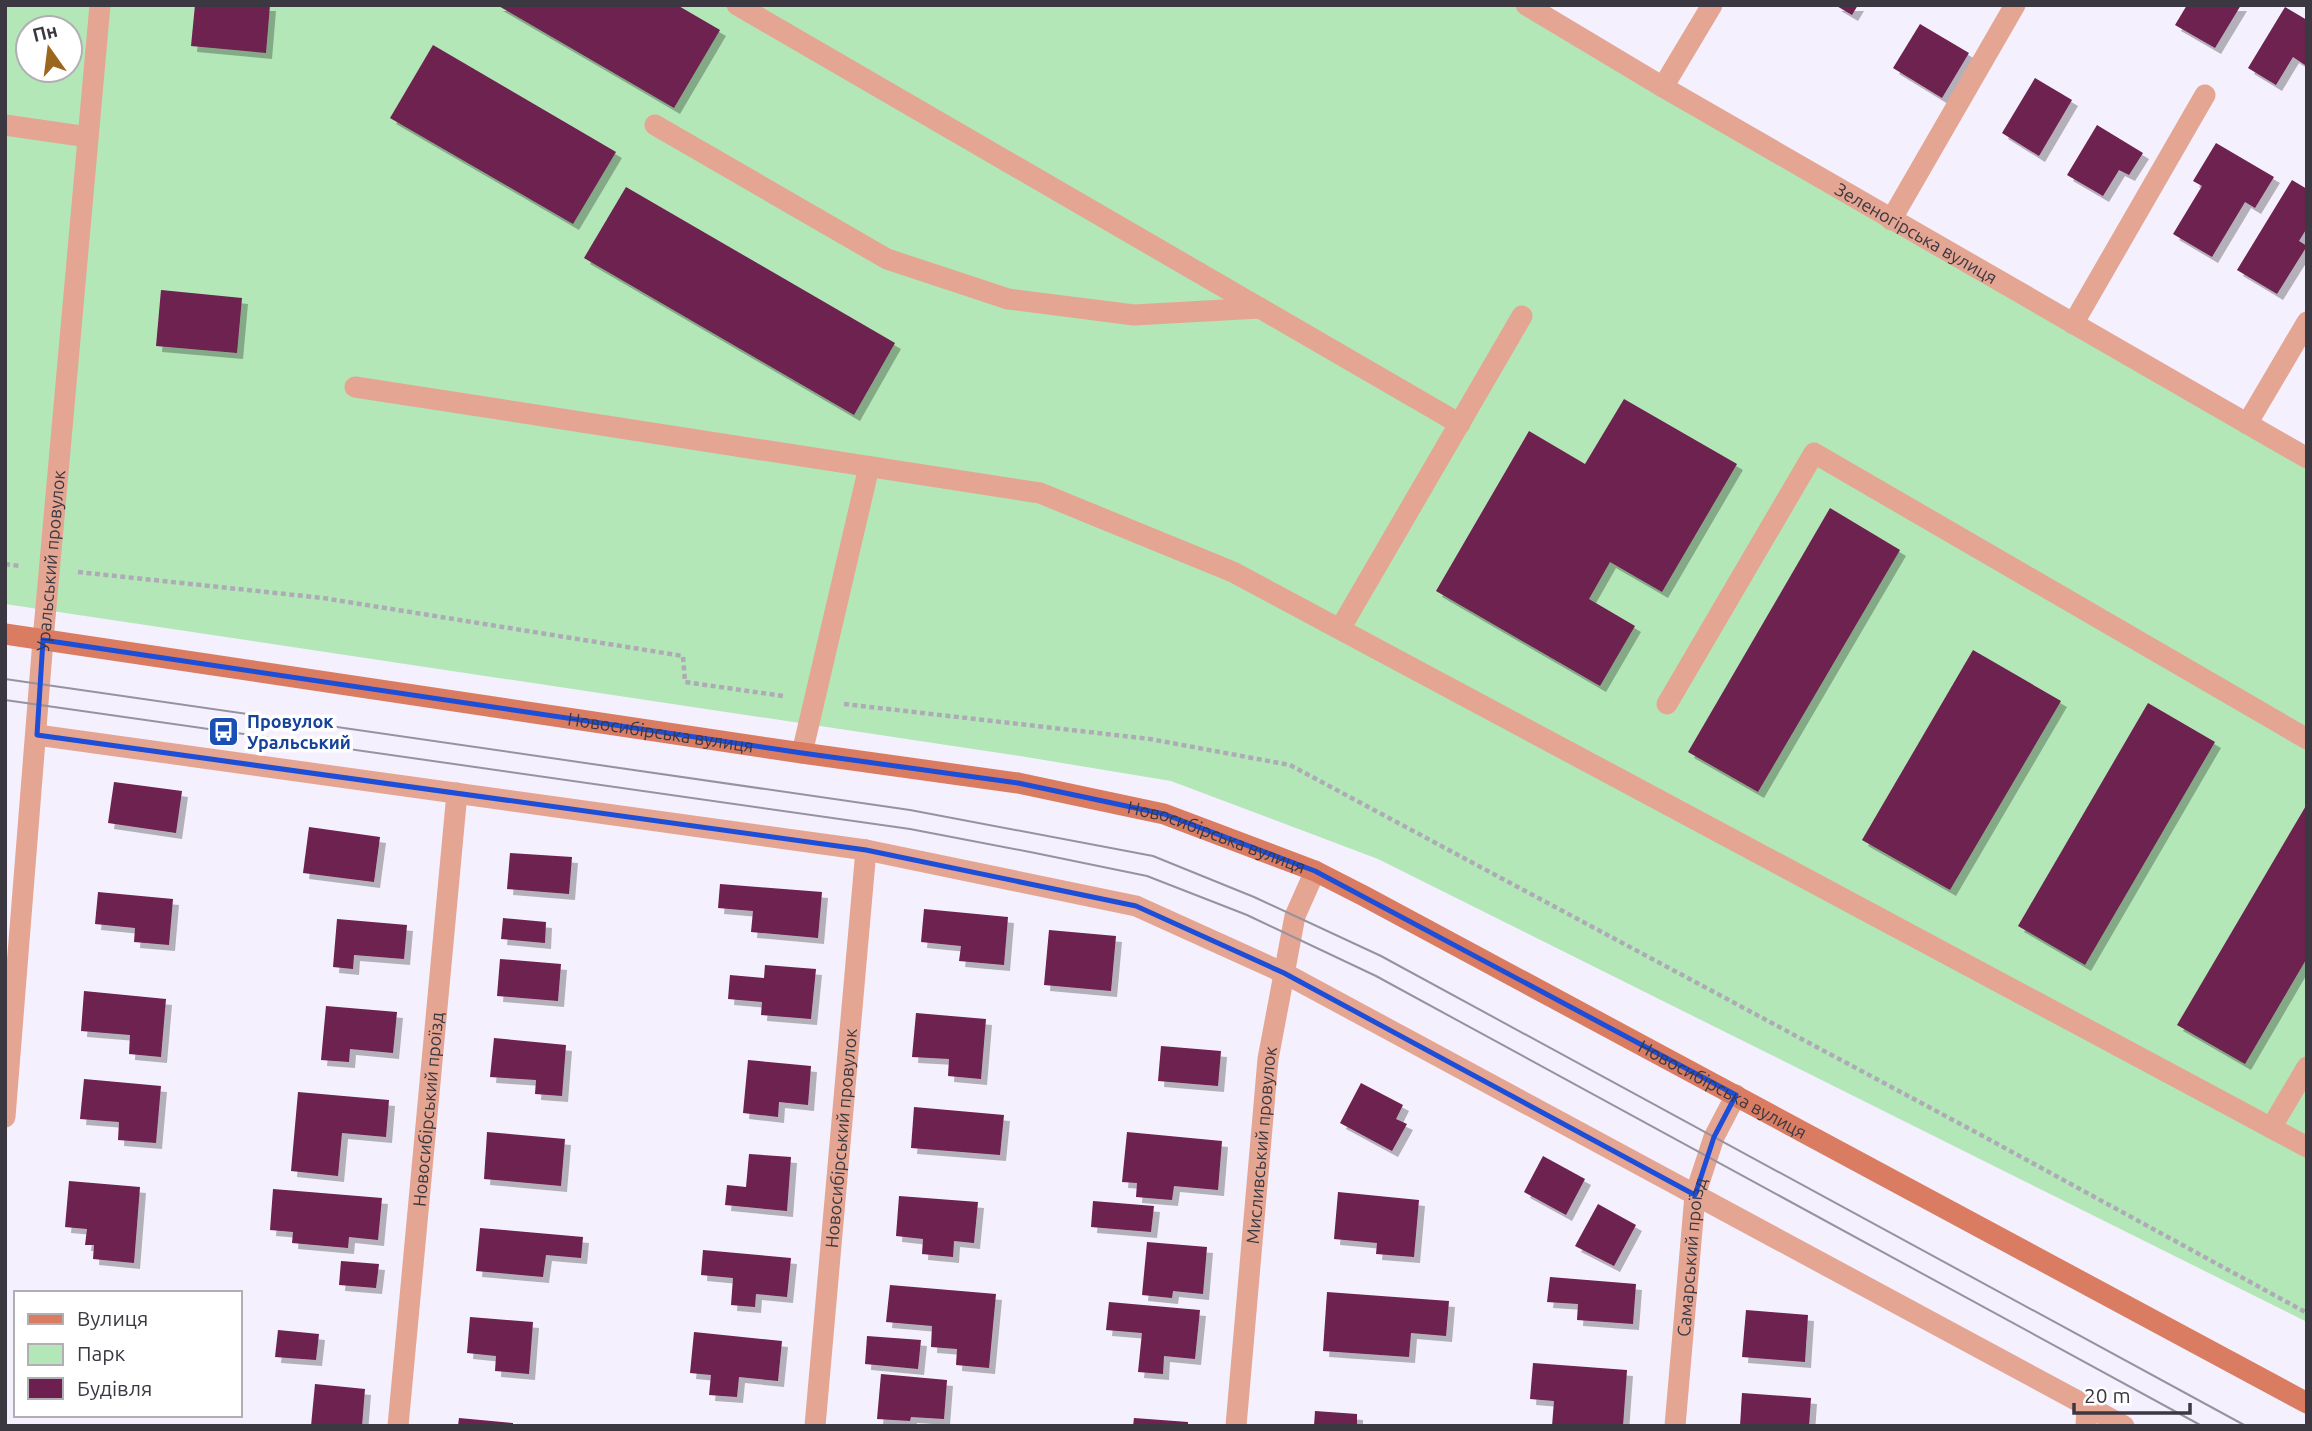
<svg xmlns="http://www.w3.org/2000/svg" width="2312" height="1431" viewBox="0 0 2312 1431" font-family="Ubuntu,sans-serif">
  <defs>
    <filter id="shadow"><feDropShadow dx="6" dy="6" stdDeviation="0" flood-color="#0004"/></filter>
  </defs>
  <rect width="100%" height="100%" fill="#f4f0fe"/>
  <!-- green -->
  <path fill="#b3e7b8" fill-rule="evenodd" d="M5,5H1526L2307,458V1322L1378,859L1171,781L1020,756L5,604ZM28,28H70V70H28Z"/>
  <!-- building -->
  <g fill="#6d204f" filter="url(#shadow)">
    <path d="M195,5H270L266,53L191,46Z"/>
    <path d="M497,5H677L720,30L674,108Z"/>
    <path d="M1835,5H1858L1852,15Z"/>
    <path d="M2187,5H2241L2215,48L2175,25Z"/>
    <path d="M2285,7L2307,20V62L2305,65L2293,57L2276,85L2248,68Z"/>
    <path d="M1920,24L1969,53L1942,98L1893,68Z"/>
    <path d="M433,45L616,152L573,224L390,118Z"/>
    <path d="M2035,78L2072,100L2039,156L2002,133Z"/>
    <path d="M2097,125L2143,153L2129,175L2119,170L2103,196L2067,175Z"/>
    <path d="M2216,143L2274,177L2255,208L2245,202L2212,257L2173,234L2202,186L2193,181Z"/>
    <path d="M2292,180L2307,189V228L2299,241L2307,246L2277,294L2237,270Z"/>
    <path d="M626,187L895,343L854,415L584,258Z"/>
    <path d="M161,290L242,298L237,353L156,346Z"/>
    <path d="M1624,399L1737,464L1662,592L1610,562L1589,599L1635,626L1600,686L1436,591L1529,431L1585,464Z"/>
    <path d="M1830,508L1900,550L1758,792L1688,752Z"/>
    <path d="M1973,650L2061,701L1950,890L1862,840Z"/>
    <path d="M2148,703L2215,742L2085,965L2018,926Z"/>
    <path d="M114,782L182,791L176,833L108,823Z"/>
    <path d="M2307,804V958L2245,1064L2177,1025Z"/>
    <path d="M309,827L380,837L374,882L303,873Z"/>
    <path d="M510,853L572,857L569,894L507,889Z"/>
    <path d="M720,884L822,892L818,938L751,932L753,911L718,908Z"/>
    <path d="M98,892L173,899L169,945L134,942L135,928L95,924Z"/>
    <path d="M924,909L1008,917L1004,965L959,961L961,946L921,942Z"/>
    <path d="M503,918L546,922L545,943L501,939Z"/>
    <path d="M337,919L407,925L404,959L354,955L353,969L333,967Z"/>
    <path d="M1049,930L1116,936L1111,991L1044,985Z"/>
    <path d="M500,959L561,964L558,1001L497,996Z"/>
    <path d="M765,965L816,969L811,1019L761,1015L762,1002L728,999L730,975L764,978Z"/>
    <path d="M84,991L166,999L161,1057L129,1054L130,1035L81,1031Z"/>
    <path d="M326,1006L397,1012L393,1053L350,1049L349,1062L321,1060Z"/>
    <path d="M916,1013L986,1019L981,1079L948,1076L949,1059L912,1057Z"/>
    <path d="M494,1038L566,1045L562,1096L535,1094L536,1080L490,1077Z"/>
    <path d="M1161,1046L1221,1051L1218,1086L1158,1081Z"/>
    <path d="M748,1060L811,1066L808,1105L779,1102L778,1117L743,1113Z"/>
    <path d="M84,1079L161,1086L156,1143L118,1140L119,1122L80,1119Z"/>
    <path d="M1361,1083L1403,1105L1396,1119L1407,1124L1392,1151L1340,1123Z"/>
    <path d="M298,1092L389,1100L386,1137L342,1133L338,1176L291,1171Z"/>
    <path d="M914,1107L1004,1115L1000,1155L911,1148Z"/>
    <path d="M487,1132L565,1139L561,1186L484,1179Z"/>
    <path d="M1127,1132L1222,1141L1218,1190L1174,1186L1172,1200L1136,1197L1137,1183L1122,1182Z"/>
    <path d="M749,1154L791,1157L787,1211L725,1205L727,1185L746,1187Z"/>
    <path d="M1543,1156L1585,1179L1566,1215L1524,1192Z"/>
    <path d="M69,1181L140,1187L134,1263L93,1259L94,1245H85L87,1229L65,1227Z"/>
    <path d="M273,1189L382,1198L378,1240L349,1237L348,1248L292,1243L293,1232L270,1230Z"/>
    <path d="M1338,1192L1419,1200L1414,1257L1376,1254L1377,1243L1334,1239Z"/>
    <path d="M899,1196L978,1202L974,1243L954,1241L953,1257L922,1254L923,1239L896,1236Z"/>
    <path d="M1093,1201L1154,1206L1151,1232L1091,1227Z"/>
    <path d="M1598,1204L1636,1225L1614,1266L1575,1246Z"/>
    <path d="M480,1228L583,1237L581,1258L546,1255L543,1277L476,1271Z"/>
    <path d="M1147,1242L1207,1247L1203,1294L1173,1291L1172,1298L1142,1295Z"/>
    <path d="M703,1250L791,1258L787,1297L756,1294L755,1307L731,1305L733,1278L701,1275Z"/>
    <path d="M341,1261L379,1264L376,1288L339,1285Z"/>
    <path d="M1550,1277L1636,1284L1633,1324L1577,1320L1578,1304L1547,1302Z"/>
    <path d="M890,1285L996,1294L989,1368L956,1365L957,1349L931,1347L932,1326L886,1322Z"/>
    <path d="M1327,1292L1449,1301L1446,1336L1411,1333L1409,1357L1323,1351Z"/>
    <path d="M1109,1302L1200,1310L1195,1359L1164,1356L1163,1374L1138,1372L1142,1333L1106,1330Z"/>
    <path d="M1746,1310L1808,1315L1805,1362L1742,1357Z"/>
    <path d="M470,1317L533,1322L529,1374L495,1371L496,1356L467,1353Z"/>
    <path d="M278,1330L319,1334L316,1360L275,1357Z"/>
    <path d="M694,1332L782,1341L778,1381L739,1377L737,1397L709,1395L711,1375L690,1373Z"/>
    <path d="M867,1336L921,1340L918,1369L865,1364Z"/>
    <path d="M1533,1363L1627,1370L1623,1426H1552L1554,1401L1530,1399Z"/>
    <path d="M881,1374L947,1380L944,1419L911,1417L910,1421L877,1419Z"/>
    <path d="M315,1384L365,1389L362,1426H311Z"/>
    <path d="M1742,1393L1811,1398L1809,1426H1740Z"/>
    <path d="M1315,1411L1357,1414V1426H1314Z"/>
    <path d="M459,1418L513,1423V1426H458Z"/>
    <path d="M1134,1418L1188,1422V1426H1133Z"/>
  </g>
  <g fill="none" stroke-linecap="round" stroke-linejoin="round">
    <!-- path -->
    <g stroke="#aeabb7" stroke-width="4.5" stroke-dasharray="5 3.5" stroke-linecap="butt">
      <path d="M5,564L20,566"/>
      <path d="M78,572L323,598L683,656L685,682L783,696"/>
      <path d="M844,704L1150,739L1290,765L1981,1135L2307,1313"/>
    </g>
    <!-- lane -->
    <g stroke="#e5a593" stroke-width="21">
      <path d="M737,5L1460,424"/>
      <path d="M5,125L88,137"/>
      <path d="M655,125L887,259L1008,299L1134,315L1260,308"/>
      <path d="M1891,220L2015,5"/>
      <path d="M2073,324L2205,95"/>
      <path d="M355,387L1040,493L1233,572L2307,1147"/>
      <path d="M2247,424L2307,322"/>
      <path d="M1340,629L1522,316"/>
      <path d="M1667,704L1814,453L2307,739"/>
      <path d="M802,753L869,467"/>
      <path d="M2271,1128L2307,1067"/>
    </g>
    <!-- street -->
    <g stroke="#e5a593" stroke-width="21">
      <path id="s1" d="M1526,5L1663,87L2307,458"/>
      <path d="M1663,87L1712,5"/>
      <path d="M37,735L866,850L1136,906L1284,973L2087,1406"/>
      <path id="s2" d="M5,1117L43,640L100,5"/>
      <path id="s3" d="M398,1426L457,793"/>
      <path id="s4" d="M815,1426L866,850"/>
      <path id="s5" d="M1236,1426L1268,1059L1295,916L1315,871"/>
      <path id="s6" d="M1675,1426L1695,1195L1714,1137L1736,1095"/>
      <path d="M2086,1426L2087,1406L2124,1426"/>
    </g>
    <!-- secondary -->
    <path stroke="#da7c62" stroke-width="21" id="s7" d="M5,634L802,753L1018,783L1164,814L1315,871L1364,896L2307,1403"/>
    <!-- tram -->
    <g stroke="#96929e" stroke-width="2">
      <path d="M5,679L910,810L1153,856L1254,897L1381,956L2246,1426"/>
      <path d="M5,700L910,829L1035,853L1147,876L1247,915L1376,976L2202,1426"/>
    </g>
  </g>
  <!-- marked area -->
  <path fill="none" stroke="#1d4ed8" stroke-width="5" stroke-linejoin="round" d="M43,640L802,753L1018,783L1164,814L1315,871L1736,1095L1714,1137L1695,1195L1284,973L1136,906L866,850L37,735Z"/>
  <!-- icons -->
  <defs>
    <symbol id="bus-square" viewBox="-11 -11 22 22"><rect x="-9" y="-9" width="18" height="18" rx="4" fill="#1a4fb4" stroke="#fff"/><path d="M-5-6H5V4H4V6H2V4H-2V6H-4V4H-5ZM-3.5-4V0h7V-4ZM-3.5 1.2v1.5H-2V1.2ZM2 1.2v1.5H3.5V1.2Z" fill="#fff"/></symbol>
  </defs>
  <g fill-rule="evenodd">
    <use href="#bus-square" x="206" y="714" width="35" height="35"/>
  </g>
  <g text-anchor="middle" dominant-baseline="central" stroke-width="7" stroke-linejoin="round" paint-order="stroke">
    <!-- street labels -->
    <g font-size="18" fill="#3b3841" stroke="#fff">
      <text stroke="none"><textPath href="#s1" startOffset="452">Зеленогірська вулиця</textPath></text>
      <text stroke="none"><textPath href="#s2" startOffset="558">Уральський провулок</textPath></text>
      <text stroke="none"><textPath href="#s7" startOffset="663">Новосибірська вулиця</textPath></text>
      <text stroke="none"><textPath href="#s7" startOffset="1230">Новосибірська вулиця</textPath></text>
      <text stroke="none"><textPath href="#s7" startOffset="1797">Новосибірська вулиця</textPath></text>
      <text stroke="none"><textPath href="#s3" startOffset="318">Новосибірський проїзд</textPath></text>
      <text stroke="none"><textPath href="#s4" startOffset="289">Новосибірський провулок</textPath></text>
      <text stroke="none"><textPath href="#s5" startOffset="282">Мисливський провулок</textPath></text>
      <text stroke="none"><textPath href="#s6" startOffset="170">Самарський проїзд</textPath></text>
    </g>
    <!-- transit labels -->
    <g font-size="18" font-weight="bold" fill="#164399" stroke="#fff" text-anchor="start">
      <text x="247" y="721">Провулок<tspan x="247" dy="21">Уральський</tspan></text>
    </g>
  </g>
  <!-- border -->
  <rect width="2312" height="1431" fill="none" stroke="#3b3841" stroke-width="14"/>
  <!-- legend -->
  <rect x="14" y="1291" width="228" height="126" fill="#ffffff" stroke="#b1afb3" stroke-width="2"/>
  <rect x="28" y="1314" width="35" height="10" fill="#da7c62" stroke="#b1afb3" stroke-width="2"/>
  <text x="77" y="1326" font-size="21" fill="#3b3841">Вулиця</text>
  <rect x="28" y="1344" width="35" height="21" fill="#b3e7b8" stroke="#b1afb3" stroke-width="2"/>
  <text x="77" y="1361" font-size="21" fill="#3b3841">Парк</text>
  <rect x="28" y="1378" width="35" height="21" fill="#6d204f" stroke="#b1afb3" stroke-width="2"/>
  <text x="77" y="1396" font-size="21" fill="#3b3841">Будівля</text>
  <!-- north arrow -->
  <g transform="translate(49 49) rotate(346)"><circle r="33" fill="#ffffff" stroke="#b1afb3" stroke-width="2"/>
  <path d="M0-5L12 26L0 18L-12 26Z" fill="#9b671e"/>
  <text y="-10" font-size="19" font-weight="bold" text-anchor="middle" fill="#3b3841">Пн</text>
  </g>
  <!-- scale -->
  <path d="M2074 1403v10h116v-10" fill="none" stroke="#3b3841" stroke-width="3.5"/>
  <text x="2084" y="1403" font-size="21" fill="#3b3841" stroke="#ffffff" stroke-width="5" paint-order="stroke">20 m</text>
</svg>
